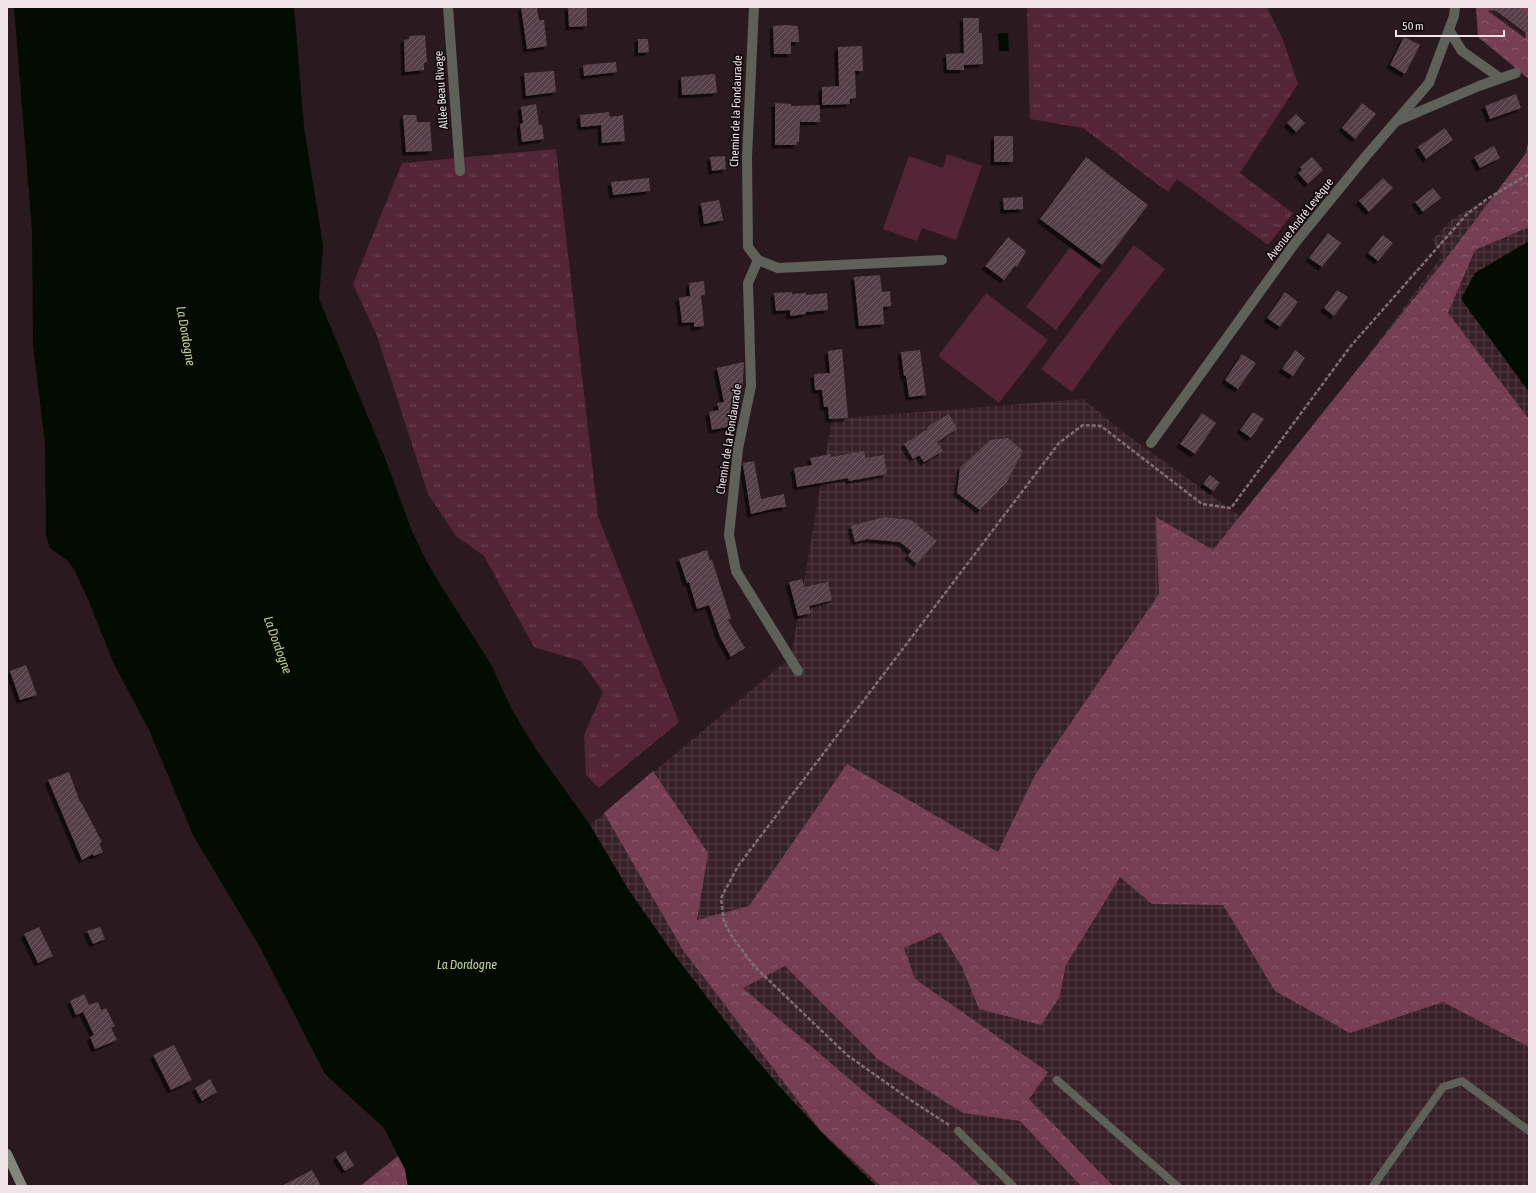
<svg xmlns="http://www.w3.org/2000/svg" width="1536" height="1193" viewBox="0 0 1536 1193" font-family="'Asap Condensed',sans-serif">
  <defs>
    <pattern id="industrial-grid" width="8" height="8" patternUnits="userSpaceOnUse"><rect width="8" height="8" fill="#372028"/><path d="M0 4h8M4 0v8" fill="none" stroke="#544047"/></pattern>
    <pattern id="grass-tufts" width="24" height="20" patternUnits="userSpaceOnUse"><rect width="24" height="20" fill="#542437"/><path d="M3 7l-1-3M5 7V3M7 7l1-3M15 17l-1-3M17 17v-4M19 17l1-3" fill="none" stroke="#6d4454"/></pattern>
    <pattern id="forest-crowns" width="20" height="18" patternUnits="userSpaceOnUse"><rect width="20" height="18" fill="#753e53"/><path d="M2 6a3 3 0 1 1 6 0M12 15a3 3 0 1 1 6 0" fill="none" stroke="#895a6c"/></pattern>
    <pattern id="building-hatch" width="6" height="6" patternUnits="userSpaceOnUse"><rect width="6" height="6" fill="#554148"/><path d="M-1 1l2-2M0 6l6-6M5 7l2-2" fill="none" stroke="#6e5c62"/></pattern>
    <filter id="shadow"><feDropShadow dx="-3.5" dy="3.5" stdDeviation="0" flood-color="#0009"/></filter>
  </defs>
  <rect width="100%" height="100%" fill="#2a191f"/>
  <!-- industrial -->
  <path fill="url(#industrial-grid)" d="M1529,176V1186H876L824,1135L778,1085L735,1034L670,949L628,889L590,825L791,657L832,419L1083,399L1127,435L1240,516L1298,450L1442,256L1432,240L1452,219Z"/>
  <!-- grass -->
  <g fill="url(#grass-tufts)">
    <path d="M1027,7H1267L1283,40L1298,84L1240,173L1293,213L1268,245L1177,179L1168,192L1083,128L1030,119Z"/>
    <path d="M556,149L598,516L679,722L599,788L586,775L584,735L603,692L581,661L534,647L484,556L456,536L428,494L377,336L353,284L402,163Z"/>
  </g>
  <!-- forest -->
  <g fill="url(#forest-crowns)">
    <path d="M1476,7H1529V79L1478,37Z"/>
    <path d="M1529,137V227L1475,250L1448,313L1529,419V1047L1443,1002L1350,1033L1275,991L1223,905L1152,904L1120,877L1066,965L1059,998L1041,1025L979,1009L962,967L940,932L904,948L915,979L1048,1072L1029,1099L1113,1186H1081L1020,1121L963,1113L879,1060L785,966L743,988L875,1101L952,1159L981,1186H881L821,1131L683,950L604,813L653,771L708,853L697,920L749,906L847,764L998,852L1035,775L1159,594L1156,517L1213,550L1452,251L1526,153Z"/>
    <path d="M398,1156L405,1169L408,1186H360Z"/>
  </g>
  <!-- garden -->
  <g fill="#542437">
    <path d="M947,154L982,166L956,240L922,228L917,241L883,229L909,156L943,168Z"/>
    <path d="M1134,245L1165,269L1117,330L1072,392L1041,369Z"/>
    <path d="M1070,247L1101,270L1056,330L1026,307Z"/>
    <path d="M986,293L1048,340L999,403L938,356Z"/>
  </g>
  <!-- water -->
  <g fill="#030c00">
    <path d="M14,7H294L304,127L323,246L319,299L383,453L412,531L427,562L441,586L491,664L511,708L535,748L590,825L628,889L670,949L735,1034L778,1085L824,1135L876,1186H408L405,1169L384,1128L325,1074L261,949L193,835L149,730L113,662L90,604L74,569L67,560L50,548L46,535L45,444L33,345L32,231Z"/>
    <path d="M998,33H1008L1009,51H999Z"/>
    <path d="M1529,241V392L1461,299L1475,273Z"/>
  </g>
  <!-- building -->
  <g fill="url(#building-hatch)" filter="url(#shadow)">
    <path d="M521,7H537L539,20H544L547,46L527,49Z"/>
    <path d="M568,7H587V26L569,27Z"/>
    <path d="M1491,7H1518L1529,15V35Z"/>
    <path d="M963,18H979V33H982L983,64L964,65V70H947L946,54L964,53Z"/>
    <path d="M785,25L798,26L799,42H791V54H774L773,26Z"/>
    <path d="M425,35L427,62L424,63V70L405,72L404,40L409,39V36Z"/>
    <path d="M1404,37L1420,45L1405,74L1390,65Z"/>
    <path d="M638,39H648L649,52L638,53Z"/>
    <path d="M862,46L863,71H855L856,98L850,99V104L822,105V87L839,86L838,47Z"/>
    <path d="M616,62L617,72L584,76L583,65Z"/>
    <path d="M554,71L556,92L526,96L524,73Z"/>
    <path d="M715,74L717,93L682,95L681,77Z"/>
    <path d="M1516,94L1521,108L1490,119L1485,106Z"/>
    <path d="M775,103L791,104V106L820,105V122H800L799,142H797V145H775Z"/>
    <path d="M1362,103L1376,114L1355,139L1342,128Z"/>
    <path d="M536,104L539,125H542L544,139L522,142L520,124L523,123L521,107Z"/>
    <path d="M609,112L610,117L623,115L625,141L602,143L601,125L581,127L580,115Z"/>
    <path d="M1296,114L1305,123L1296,132L1287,123Z"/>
    <path d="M403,115H416L417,122H430L432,151L406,152Z"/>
    <path d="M1445,128L1453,140L1426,159L1418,147Z"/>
    <rect x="994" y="136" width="19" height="26"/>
    <path d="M1494,146L1500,158L1480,168L1474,157Z"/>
    <path d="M725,156L726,169L712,171L710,157Z"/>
    <path d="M1086,157L1148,205L1102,265L1040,219Z"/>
    <path d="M1312,157L1323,170L1308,184L1298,173L1302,169L1300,167Z"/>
    <path d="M649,178L650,191L613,195L611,182Z"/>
    <path d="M1383,178L1393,188L1369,212L1359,201Z"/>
    <path d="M1433,188L1441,198L1423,212L1415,202Z"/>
    <path d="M1023,197V209L1004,210L1003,198Z"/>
    <path d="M719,200L723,220L704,224L701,203Z"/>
    <path d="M1328,233L1341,243L1322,267L1309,258Z"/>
    <path d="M1383,235L1393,243L1378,261L1368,253Z"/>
    <path d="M1008,237L1026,251L1017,267L1015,266L1004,280L985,266Z"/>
    <path d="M880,275L882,292L890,291L891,306L883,307L884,324L859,326L854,277Z"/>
    <path d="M704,281L705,295H701L704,326L694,327V322L682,323L679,298L690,296L689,283Z"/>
    <path d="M1337,290L1348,297L1334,316L1324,308Z"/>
    <path d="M792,292V294L806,293V295L827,293L828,310L806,312V314L790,316V310L776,311L774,293Z"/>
    <path d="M1285,292L1298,302L1280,327L1267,318Z"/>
    <path d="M842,349L848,418L829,419L828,407H824L822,390H815L814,374L830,373L828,351Z"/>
    <path d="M920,350L926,395L909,397L906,376H904L901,352Z"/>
    <path d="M1295,350L1305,358L1293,376L1282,369Z"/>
    <path d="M1242,354L1256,363L1238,389L1225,380Z"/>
    <path d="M744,362L742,395L736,425L712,430L709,412L719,410L717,403L724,402L717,368Z"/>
    <path d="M1253,412L1264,419L1251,438L1240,430Z"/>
    <path d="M1202,413L1216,423L1195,454L1180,444Z"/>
    <path d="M949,414L957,429L937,442L943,451L924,462L919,455L913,459L904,444L928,429L927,427Z"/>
    <path d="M1008,438L1023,451L1007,482L980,510L957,493L960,468L990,440Z"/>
    <path d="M864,451L866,458L884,455L887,474L849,481L848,478L797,487L794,468L812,465L810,458L831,454V457Z"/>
    <path d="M754,461L761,499L784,494L786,507L776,508L751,514L743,465V463Z"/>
    <path d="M1210,475L1220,483L1213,491L1203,484Z"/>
    <path d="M884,517L911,520L937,541L917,564L908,556L911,551L900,542L867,539L855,542L851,526Z"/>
    <path d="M707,550L710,561L712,560L731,619L728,620L745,648L731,657L720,637L709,605L697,609L689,582L687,583L679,559Z"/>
    <path d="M802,579L804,587L828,582L832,600L809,606L811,613L798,616L789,582Z"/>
    <path d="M26,665L37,695L20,700L10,671Z"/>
    <path d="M69,772L80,802H81L102,842L99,843L103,852L94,856L93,854L82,860L48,780Z"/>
    <path d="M39,927L53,956L38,963L24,934Z"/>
    <path d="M100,927L105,939L93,944L87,931Z"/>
    <path d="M84,994L89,1005L98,1002L101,1010L106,1008L115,1026L111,1028L117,1040L95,1049L90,1037L94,1035L83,1012L76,1015L70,1001Z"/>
    <path d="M174,1045L192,1080L171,1090L153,1055Z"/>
    <path d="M210,1079L217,1092L202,1101L195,1088Z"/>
    <path d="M345,1151L354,1165L345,1171L336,1157Z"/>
    <path d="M312,1170L321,1186H282Z"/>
  </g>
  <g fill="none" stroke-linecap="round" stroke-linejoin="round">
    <!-- path -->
    <path stroke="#7e6f74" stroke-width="2.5" stroke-dasharray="4 2" stroke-linecap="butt" d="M949,1125L912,1101L847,1055L755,967L733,938L724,922L721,898L738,866L1059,443L1083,425L1101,426L1202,504L1231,508L1350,347L1467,214L1487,199L1529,174"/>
    <!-- lane -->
    <g stroke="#5d615a" stroke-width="8">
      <path d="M1057,1080L1177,1186"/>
      <path d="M958,1131L1013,1186"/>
      <path d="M1373,1186L1443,1087L1462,1081L1529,1131"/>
    </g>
    <!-- street -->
    <g stroke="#5d615a" stroke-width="10">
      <path d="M448,7L460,171"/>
      <path d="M754,7L747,157L748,247L758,260"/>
      <path d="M1449,30L1462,51L1500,78"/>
      <path d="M1397,121L1479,86L1516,73"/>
      <path d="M758,260L748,283L751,386L738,449L729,535L736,571L798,671"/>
      <path d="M758,260L778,268L942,260"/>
      <path d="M1151,443L1295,243L1366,156L1429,83L1454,16L1455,7"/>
    </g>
    <!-- secondary -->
    <path stroke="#81877b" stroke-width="10" d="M7,1154L22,1186"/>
  </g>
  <g text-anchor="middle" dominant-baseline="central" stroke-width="3" stroke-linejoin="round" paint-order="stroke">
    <!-- street labels -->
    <g font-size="12" fill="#f0e4e8" stroke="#0e0709">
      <text transform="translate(441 90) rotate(-94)">Allée Beau Rivage</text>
      <text transform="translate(736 111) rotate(-88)">Chemin de la Fondaurade</text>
      <text transform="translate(1300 219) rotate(-52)">Avenue André Levêque</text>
      <text transform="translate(729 439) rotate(-81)">Chemin de la Fondaurade</text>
    </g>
    <!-- water labels -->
    <g font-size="13" font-style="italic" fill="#b2d889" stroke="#0e0709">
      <text transform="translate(186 336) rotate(80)">La Dordogne</text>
      <text transform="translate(278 645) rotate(70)">La Dordogne</text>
      <text x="467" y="964">La Dordogne</text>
    </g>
  </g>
  <!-- border -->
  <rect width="1536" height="1193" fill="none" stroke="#f0e4e8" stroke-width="16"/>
  <!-- scale -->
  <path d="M1396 30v6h108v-6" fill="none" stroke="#f0e4e8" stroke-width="2"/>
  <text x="1402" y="30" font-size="12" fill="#f0e4e8" stroke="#0e0709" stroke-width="3" paint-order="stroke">50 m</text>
</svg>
